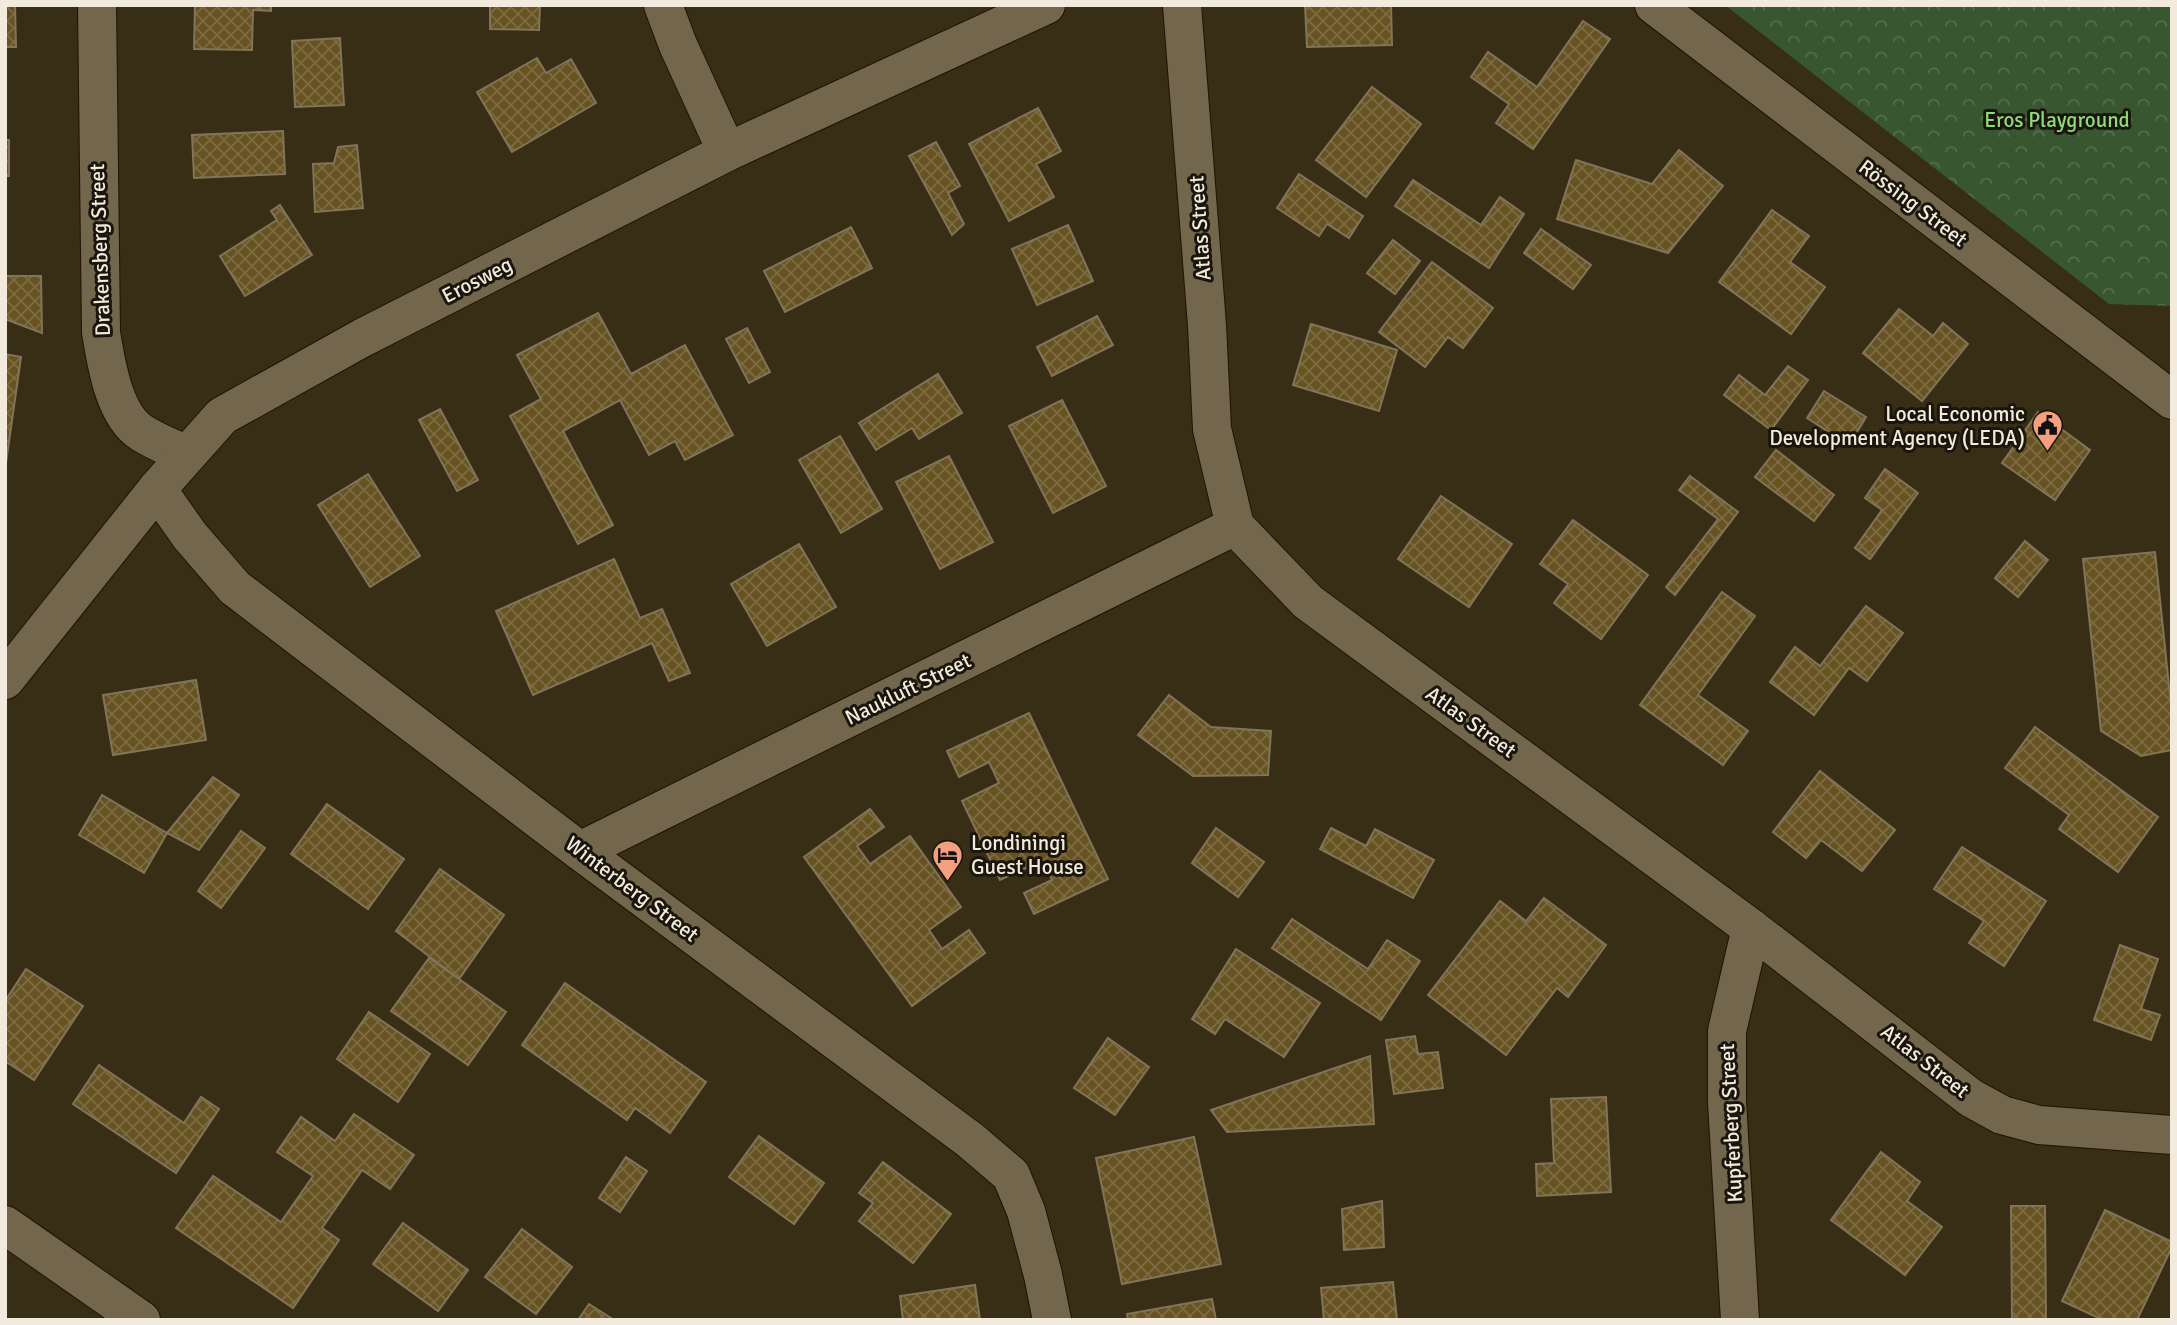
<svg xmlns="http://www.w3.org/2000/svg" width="2177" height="1325" viewBox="0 0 2177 1325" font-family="Signika,sans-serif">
  <defs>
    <pattern id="park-crowns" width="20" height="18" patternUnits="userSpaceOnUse" patternTransform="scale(1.75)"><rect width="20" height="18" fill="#385630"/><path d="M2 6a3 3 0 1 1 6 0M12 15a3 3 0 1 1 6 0" fill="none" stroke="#556e4e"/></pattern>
    <pattern id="building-cross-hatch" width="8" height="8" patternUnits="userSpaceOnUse" patternTransform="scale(1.75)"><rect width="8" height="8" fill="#675222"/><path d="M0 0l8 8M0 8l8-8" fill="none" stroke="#7d6b42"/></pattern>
  </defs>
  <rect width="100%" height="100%" fill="#382d15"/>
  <!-- park -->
  <path fill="url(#park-crowns)" d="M1725,5H2172V306L2109,304Z"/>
  <!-- building -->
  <g fill="url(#building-cross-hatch)" stroke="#80745a" stroke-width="2">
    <path d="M5,5H15L16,47H5Z"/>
    <path d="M195,5H271V11L253,10L252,50L194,49Z"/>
    <path d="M490,5H540L539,30L490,29Z"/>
    <path d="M1305,5H1391L1392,45L1307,47Z"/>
    <path d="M1583,21L1610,39L1533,149L1496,123L1509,104L1471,77L1488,52L1537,87Z"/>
    <path d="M340,38L344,105L295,107L292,41Z"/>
    <path d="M537,58L546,73L571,59L596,103L512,152L477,92Z"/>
    <path d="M1372,87L1421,124L1366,197L1316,160Z"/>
    <path d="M1038,108L1061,151L1036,164L1054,197L1009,221L969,144Z"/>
    <path d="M283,131L285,174L194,178L192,135Z"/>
    <rect x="5" y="140" width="4" height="36"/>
    <path d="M936,142L960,186L948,193L964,224L952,235L909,156Z"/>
    <path d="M357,145L363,208L315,212L313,164L334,163L338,147Z"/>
    <path d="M1679,150L1723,186L1668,253L1557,219L1576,160L1652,184Z"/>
    <path d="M1299,174L1363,216L1349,238L1327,224L1319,236L1277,208Z"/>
    <path d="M1413,180L1481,225L1500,197L1524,214L1489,268L1395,206Z"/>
    <path d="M280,205L312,255L245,296L220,256L277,220L271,211Z"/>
    <path d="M1772,210L1809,236L1790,262L1825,287L1791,334L1719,282Z"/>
    <path d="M1068,225L1093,281L1037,305L1012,249Z"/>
    <path d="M851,227L872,268L785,312L764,271Z"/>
    <path d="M1541,229L1591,265L1573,289L1524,253Z"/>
    <path d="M1393,240L1420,261L1395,294L1367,273Z"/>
    <path d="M1432,262L1493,308L1463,348L1448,337L1425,367L1379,332Z"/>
    <path d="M5,276H41L42,333L5,319Z"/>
    <path d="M1899,309L1933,336L1943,323L1968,344L1922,401L1863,353Z"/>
    <path d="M598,313L631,374L685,345L733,435L685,460L675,441L649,455L620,400L563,431L613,525L578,544L510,416L541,399L517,355Z"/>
    <path d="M1097,316L1113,345L1052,376L1037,347Z"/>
    <path d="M1311,324L1397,350L1379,411L1293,385Z"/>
    <path d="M747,328L770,372L749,383L726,339Z"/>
    <path d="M5,354L21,357L5,470Z"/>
    <path d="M1788,366L1808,380L1771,430L1724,395L1739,375L1765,395Z"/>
    <path d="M938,374L962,413L919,439L912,428L876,450L859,423Z"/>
    <path d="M1824,391L1866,417L1849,445L1807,418Z"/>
    <path d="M1062,400L1106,486L1053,513L1009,426Z"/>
    <path d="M440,409L478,480L457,491L419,420Z"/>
    <path d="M2038,412L2090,450L2055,500L2002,463Z"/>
    <path d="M840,436L882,509L841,533L799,460Z"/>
    <path d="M1776,450L1834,495L1814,521L1755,477Z"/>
    <path d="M949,456L993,542L940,569L896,482Z"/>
    <path d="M1885,469L1918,493L1870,559L1855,548L1882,510L1865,498Z"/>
    <path d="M368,474L420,556L370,587L318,505Z"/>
    <path d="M1690,476L1738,512L1675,595L1666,587L1718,519L1679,490Z"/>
    <path d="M1441,496L1512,544L1469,607L1398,559Z"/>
    <path d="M1573,520L1648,575L1601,639L1554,603L1568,584L1540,564Z"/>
    <path d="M2025,541L2048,560L2018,597L1995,578Z"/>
    <path d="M799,544L836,607L767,646L731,584Z"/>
    <path d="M2155,552L2172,715V750L2141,756L2101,731L2083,559Z"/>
    <path d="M614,559L640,618L662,609L690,673L669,681L652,643L533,695L496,611Z"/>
    <path d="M1722,592L1755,616L1698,695L1748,731L1723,765L1640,705Z"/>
    <path d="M1866,606L1903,633L1867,681L1849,668L1814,715L1770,682L1795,647L1820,666Z"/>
    <path d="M196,680L206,740L113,755L103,695Z"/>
    <path d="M1169,695L1211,727L1271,731L1268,775L1193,776L1138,735Z"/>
    <path d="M1029,713L1108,879L1034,914L1024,893L1052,880L1043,860L1000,880L962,801L999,783L989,762L959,777L947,751Z"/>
    <path d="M2035,727L2158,817L2118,872L2059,829L2069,815L2005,768Z"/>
    <path d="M1820,771L1895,830L1862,871L1821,840L1806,858L1773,832Z"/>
    <path d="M213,777L239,795L199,850L167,833Z"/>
    <path d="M102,795L167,833L144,873L79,835Z"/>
    <path d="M327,804L404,859L368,909L291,854Z"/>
    <path d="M870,809L884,827L857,846L870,864L910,836L961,907L929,930L942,949L969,930L985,953L912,1006L804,857Z"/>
    <path d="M1216,828L1264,862L1238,897L1192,863Z"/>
    <path d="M1331,828L1366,846L1375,829L1434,860L1413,898L1320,849Z"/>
    <path d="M241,831L265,848L221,908L198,891Z"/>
    <path d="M1962,847L2046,901L2004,966L1969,943L1984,921L1934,889Z"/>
    <path d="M440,869L504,915L459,979L396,931Z"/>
    <path d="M1544,898L1606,945L1568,997L1557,988L1506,1055L1428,995L1500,901L1526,921Z"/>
    <path d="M1292,919L1368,969L1387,940L1420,961L1381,1020L1272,948Z"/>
    <path d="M2120,945L2158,959L2141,1009L2160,1015L2151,1040L2094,1020Z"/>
    <path d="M1236,949L1320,1003L1284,1057L1225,1019L1215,1034L1192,1019Z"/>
    <path d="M429,958L506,1012L468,1065L391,1011Z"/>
    <path d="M26,969L83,1006L34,1080L5,1061V1001Z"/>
    <path d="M565,983L706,1082L670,1133L635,1108L627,1120L522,1045Z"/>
    <path d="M369,1012L430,1054L398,1102L337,1059Z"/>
    <path d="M1415,1036L1418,1054L1438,1052L1443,1088L1394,1094L1386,1040Z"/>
    <path d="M1108,1038L1149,1067L1115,1115L1074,1088Z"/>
    <path d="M1370,1056L1374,1124L1227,1132L1211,1110Z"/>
    <path d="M99,1065L184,1123L201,1097L219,1109L176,1173L73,1104Z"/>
    <path d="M1606,1097L1611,1192L1537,1196L1536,1164L1554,1163L1551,1099Z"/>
    <path d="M354,1114L414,1155L390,1189L362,1170L322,1228L339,1240L293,1308L176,1228L213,1176L281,1222L313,1176L277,1152L301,1117L335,1141Z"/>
    <path d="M759,1136L824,1183L794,1224L729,1177Z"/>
    <path d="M1194,1137L1221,1264L1122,1284L1096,1158Z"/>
    <path d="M1881,1152L1920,1182L1907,1201L1942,1227L1905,1275L1831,1220Z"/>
    <path d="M626,1157L647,1171L620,1212L599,1198Z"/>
    <path d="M883,1162L951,1214L913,1263L859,1221L873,1203L859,1193Z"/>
    <path d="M1382,1201L1384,1247L1344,1250L1342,1209Z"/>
    <path d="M2011,1206H2045L2046,1320H2012Z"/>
    <path d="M2105,1210L2172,1242V1247L2137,1320H2103L2062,1301Z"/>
    <path d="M403,1223L468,1270L438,1311L373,1264Z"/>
    <path d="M522,1229L572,1267L536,1314L485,1277Z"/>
    <path d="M1393,1282L1397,1320H1324L1321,1288Z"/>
    <path d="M975,1285L980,1320H903L900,1296Z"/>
    <path d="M1212,1299L1216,1320H1128L1127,1314Z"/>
    <path d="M589,1304L614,1320H578Z"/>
  </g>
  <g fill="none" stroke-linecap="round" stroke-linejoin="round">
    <defs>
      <g id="minor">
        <path d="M97,5L101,332C106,363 114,416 142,433C156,442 172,448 187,455"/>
        <path d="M663,5L678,45L727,152"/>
        <path d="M1182,5L1207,325L1212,429L1235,526L1308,602L1751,928L1971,1098L2002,1115L2039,1125L2172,1135"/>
        <path d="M1654,5L2172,400"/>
        <path d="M157,489L190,536L235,588L580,851L970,1140L1011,1175L1026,1211L1043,1275L1052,1320"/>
        <path d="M5,680L157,489L222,416L362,338L727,152L1046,5"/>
        <path d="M580,851L1235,526"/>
        <path d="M5,1225L141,1320"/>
        <path d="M1740,1320L1727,1102V1031L1751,928"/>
      </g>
    </defs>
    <!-- minor casing -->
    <use href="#minor" stroke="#1f1500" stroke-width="40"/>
    <!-- minor -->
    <use href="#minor" stroke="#72664d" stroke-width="38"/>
  </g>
  <!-- icons -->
  <defs>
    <symbol id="civic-pin" viewBox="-11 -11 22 30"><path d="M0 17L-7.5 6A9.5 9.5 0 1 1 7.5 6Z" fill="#f2a07f" stroke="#1b160c"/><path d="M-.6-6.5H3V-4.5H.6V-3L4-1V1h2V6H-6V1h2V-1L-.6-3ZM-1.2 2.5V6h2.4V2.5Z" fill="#111"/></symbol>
    <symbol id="hotel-pin" viewBox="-11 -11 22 30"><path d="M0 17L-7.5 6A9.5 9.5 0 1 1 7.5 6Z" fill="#f2a07f" stroke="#1b160c"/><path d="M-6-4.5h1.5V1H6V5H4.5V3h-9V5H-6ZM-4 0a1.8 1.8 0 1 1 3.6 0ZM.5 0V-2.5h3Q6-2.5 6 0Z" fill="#111"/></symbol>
  </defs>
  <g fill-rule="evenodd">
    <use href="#civic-pin" x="2030" y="408" width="35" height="47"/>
    <use href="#hotel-pin" x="930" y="838" width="35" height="47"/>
  </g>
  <g text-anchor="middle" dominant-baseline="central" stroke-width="6" stroke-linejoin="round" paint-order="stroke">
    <!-- park labels -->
    <g font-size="21" fill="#8fdb7c" stroke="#1b160c">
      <text x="2057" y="120">Eros Playground</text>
    </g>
    <!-- street labels -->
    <g font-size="21" fill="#f2ebdd" stroke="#1b160c">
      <text transform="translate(1913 203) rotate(37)">Rössing Street</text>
      <text transform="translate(1200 228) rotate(-94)">Atlas Street</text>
      <text transform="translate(100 250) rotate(-92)">Drakensberg Street</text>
      <text transform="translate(477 280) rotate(-27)">Erosweg</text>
      <text transform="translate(908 689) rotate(-26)">Naukluft Street</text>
      <text transform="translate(1471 722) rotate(36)">Atlas Street</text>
      <text transform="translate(632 889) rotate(37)">Winterberg Street</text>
      <text transform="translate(1925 1061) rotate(38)">Atlas Street</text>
      <text transform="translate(1731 1123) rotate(-93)">Kupferberg Street</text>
    </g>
    <!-- poi labels -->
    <g font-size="21" fill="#f2ebdd" stroke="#1b160c" text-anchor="end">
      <text x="2025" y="414">Local Economic<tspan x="2025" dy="24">Development Agency (LEDA)</tspan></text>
      <text x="971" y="843" text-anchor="start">Londiningi<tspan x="971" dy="24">Guest House</tspan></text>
    </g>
  </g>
  <!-- border -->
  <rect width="2177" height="1325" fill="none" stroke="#f2ebdd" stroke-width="14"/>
</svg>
